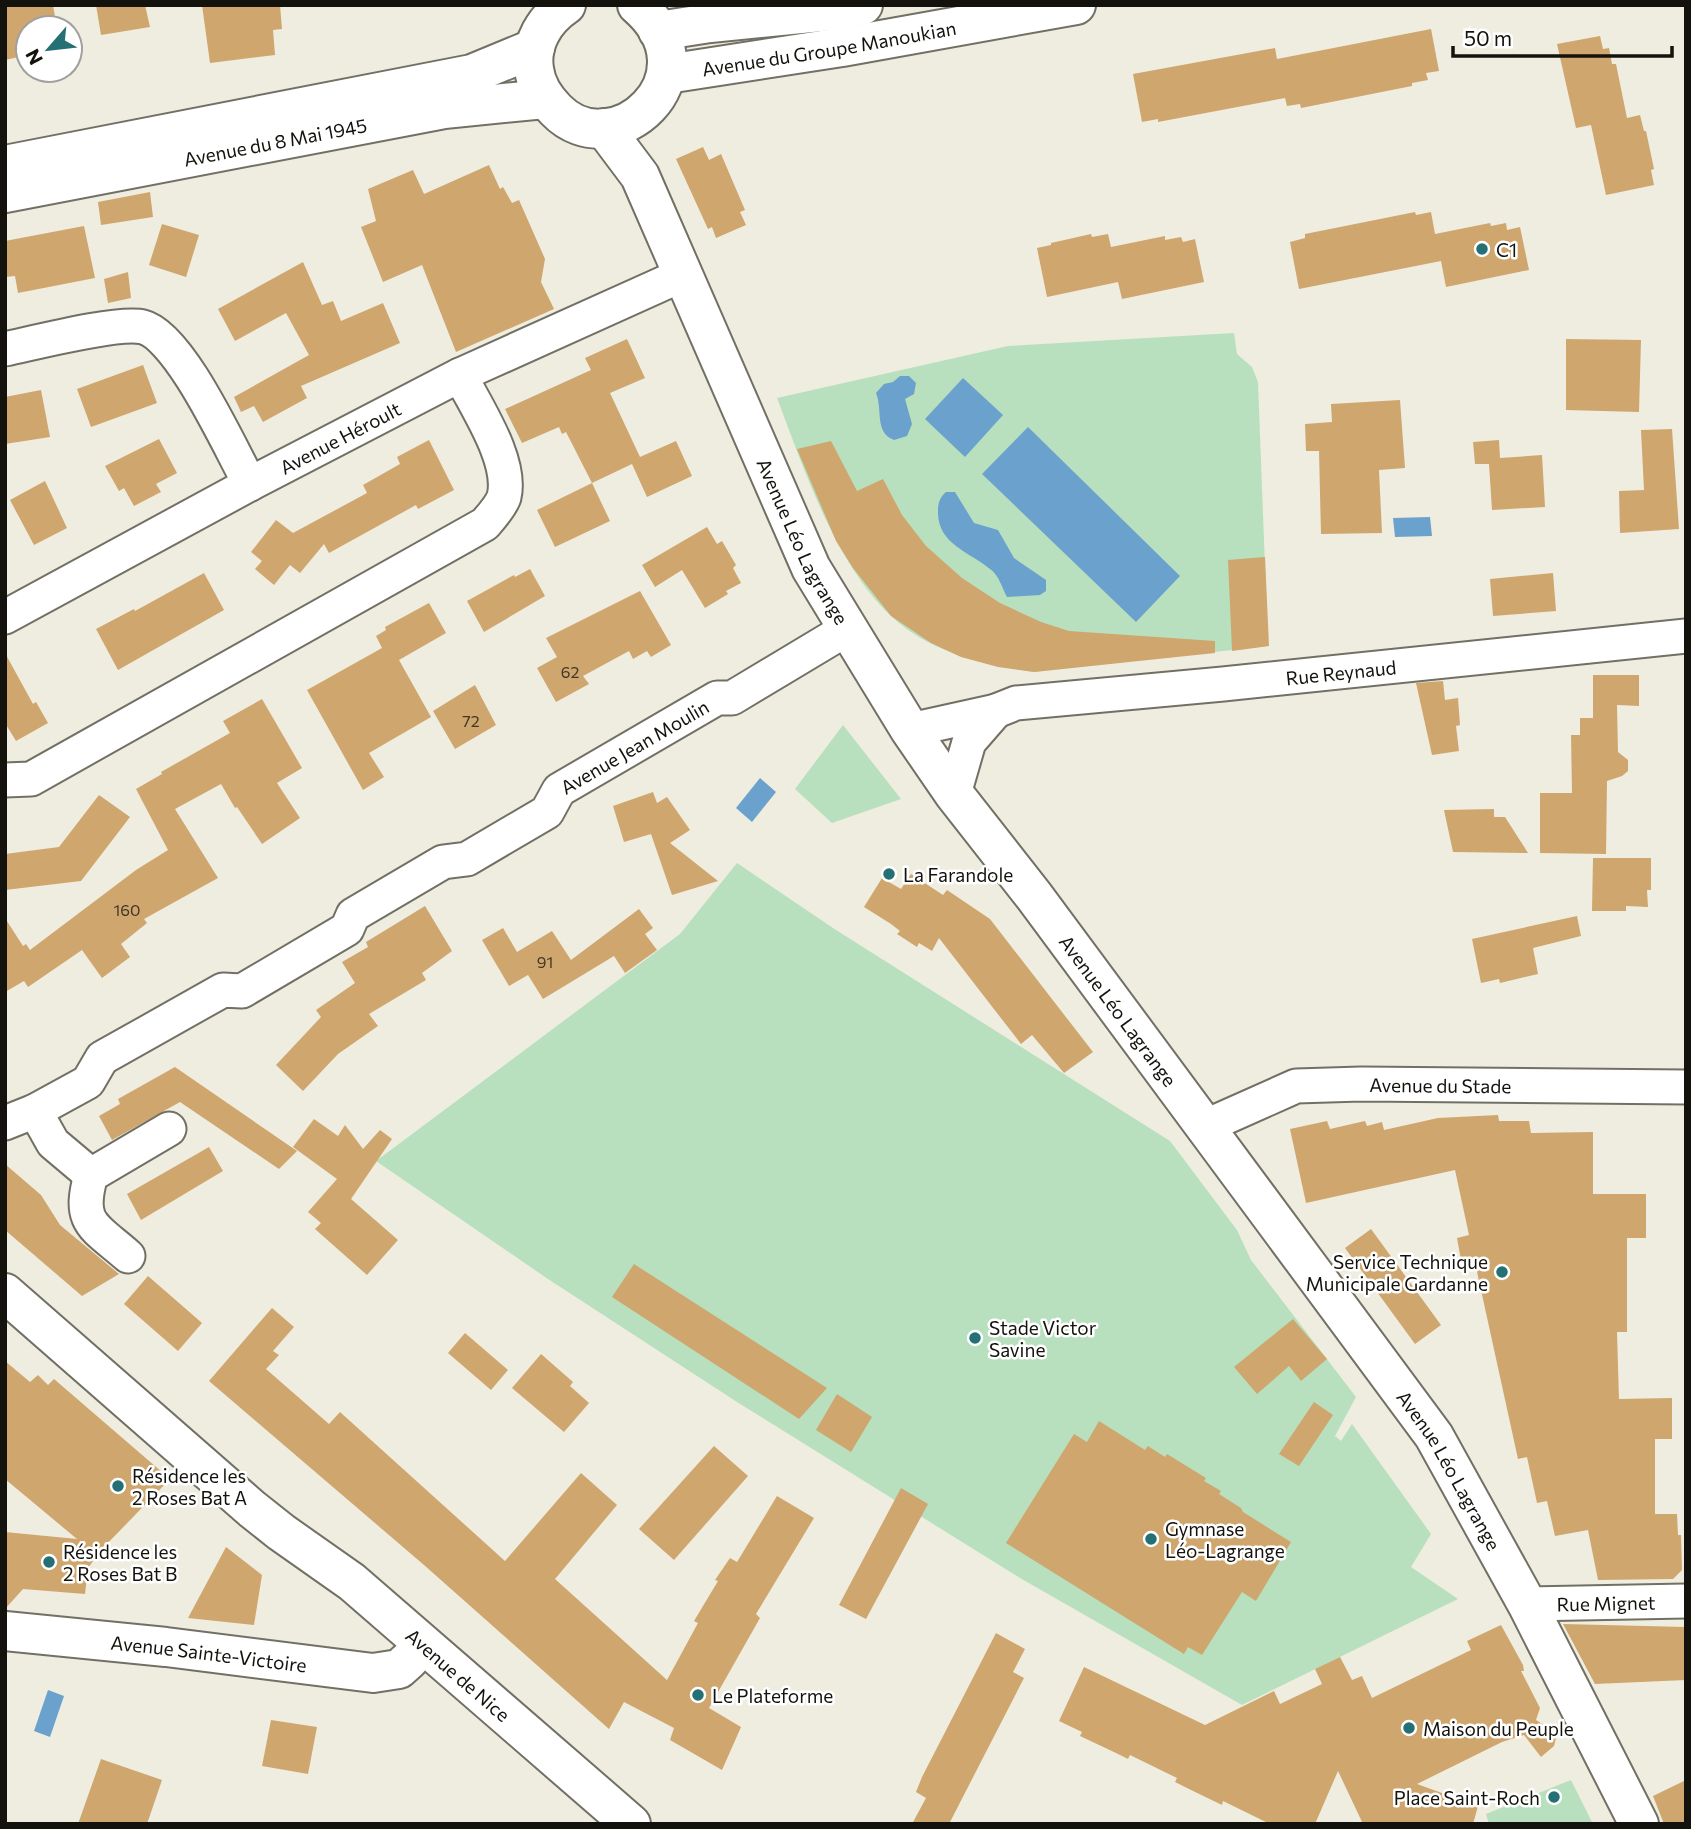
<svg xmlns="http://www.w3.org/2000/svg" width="1691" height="1829" viewBox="0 0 1691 1829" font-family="Commissioner,sans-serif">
  <rect width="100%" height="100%" fill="#efeddf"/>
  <!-- green -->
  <g fill="#b8e0be">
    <path d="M1234,333L1237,354L1252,367L1258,382L1268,646L1034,672C984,665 929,652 891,616C835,563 804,469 777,398L1008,346Z"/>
    <path d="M843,725L901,799L832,823L795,789Z"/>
    <path d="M737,863L836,930L1170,1141L1237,1230L1251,1260L1356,1397L1335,1436L1341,1441L1352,1424L1431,1534L1411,1567L1458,1599L1242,1705L1020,1578L737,1402L548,1279L376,1161L680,934Z"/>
    <path d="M1571,1780L1593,1824H1489L1486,1814Z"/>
  </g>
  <!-- water -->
  <g fill="#6ba1cd">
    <path d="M900,376H909L916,383L914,394L905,399L912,424L907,436L894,440C874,432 883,410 876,393L884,384L893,382Z"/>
    <path d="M963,378L1003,415L965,457L925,419Z"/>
    <path d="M1028,427L1180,576L1136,622L982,474Z"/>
    <path d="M946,492H955L974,523L998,530L1014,558L1046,580V591L1040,595L1007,597C1002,588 999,575 990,569C970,552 937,544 938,511C938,503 940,497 946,492Z"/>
    <path d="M1430,517L1432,536L1395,537L1393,518Z"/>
    <path d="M760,778L776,792L752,822L736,808Z"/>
    <path d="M48,1690L64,1696L50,1737L34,1731Z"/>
  </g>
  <!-- building -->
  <g fill="#cfa66e">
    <path d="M5,5H53L57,28H28V55L5,60Z"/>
    <path d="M96,5H145L150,27L101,35Z"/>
    <path d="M202,5H280L282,29L273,30L275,55L210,63Z"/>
    <path d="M1431,29L1439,71L1426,73L1428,80L1412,83V86L1301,108L1300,104L1287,106L1285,98L1158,122V119L1142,122L1133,74L1275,48L1277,59Z"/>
    <path d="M1600,36L1603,49L1609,48L1612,64H1616L1627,118L1640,115L1644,131H1646L1654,169L1651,170L1654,185L1606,195L1591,125L1576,128L1557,44Z"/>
    <path d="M703,147L709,160L721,154L745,210L740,212L746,225L716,238L712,227L708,229L676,159Z"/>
    <path d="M489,165L500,189L503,187L512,203L519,200L545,259L541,282L554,309L456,352L422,265L383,282L361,227L376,221L368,189L413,170L424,194Z"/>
    <path d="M150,192L153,217L101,225L98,202Z"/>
    <path d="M1415,212L1416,215L1431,212L1435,234L1490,223L1491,226L1506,223L1507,230L1520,227L1529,270L1446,287L1441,261L1299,289L1290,242L1305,238V234Z"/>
    <path d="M162,224L199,235L186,277L149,265Z"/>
    <path d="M84,226L95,278L18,293L15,276L5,277V241Z"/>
    <path d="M1091,234L1092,237L1108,234L1111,247L1165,236V240L1181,237L1183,242L1195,239L1204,282L1122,299L1118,282L1047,297L1037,248L1051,245V243Z"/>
    <path d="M303,262L322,305L333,301L341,321L383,303L400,343L301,386L307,398L263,422L254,406L241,412L234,397L309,355L286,313L235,341L218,309Z"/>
    <path d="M128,272L131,298L108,303L104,279Z"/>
    <path d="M627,339L645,378L610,393L640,457L676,441L692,476L647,497L632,464L592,483L566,432L562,434L559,427L522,443L505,409L591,370L585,358Z"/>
    <path d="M1566,339L1641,340L1639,412L1566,410Z"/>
    <path d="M143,365L157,403L91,427L77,389Z"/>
    <path d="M41,390L50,437L5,444V397Z"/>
    <path d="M1400,400L1405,468L1379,470L1382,533L1321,534L1319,451H1306L1305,424L1332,422L1331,404Z"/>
    <path d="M1672,429L1679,529L1620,533L1619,491L1644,490L1641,430Z"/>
    <path d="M159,439L177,473L156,484L161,492L134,506L124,488L119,491L105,466Z"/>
    <path d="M429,440L454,490L418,509L416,505L329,553L324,544L300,573L290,565L274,585L255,569L262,561L251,552L276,520L293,533L367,493L363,485L400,464L397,457Z"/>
    <path d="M1499,440L1500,458L1542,455L1545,507L1492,510L1489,464H1475L1473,442Z"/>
    <path d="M831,441L857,491L883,479L902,515L926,546L962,578L1000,603L1041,622L1069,631L1215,641V653L1034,672L998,667L961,657L931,643L891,616L853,568L836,541L797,449Z"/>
    <path d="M45,481L67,528L34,545L10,500Z"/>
    <path d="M592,483L610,521L555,547L537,510Z"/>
    <path d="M707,527L717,544L722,541L736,565L733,568L741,583L726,591L728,594L705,608L682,570L655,587L642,565Z"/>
    <path d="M1265,557L1269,646L1232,651L1228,560Z"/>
    <path d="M530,569L545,596L484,632L467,601L514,575L515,577Z"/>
    <path d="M204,573L224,610L118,670L96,629L134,609L135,611Z"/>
    <path d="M1553,573L1556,611L1493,616L1490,579Z"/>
    <path d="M640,591L671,645L651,657L647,651L633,659L629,651L583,676L589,684L556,702L537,668L557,657L546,638Z"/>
    <path d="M429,603L446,633L399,660L431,717L369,753L384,777L363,790L307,690L382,648L376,636L386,630L385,627Z"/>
    <path d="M5,653L33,704L36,702L48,723L16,741L5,723Z"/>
    <path d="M1593,675H1639V706L1617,705L1618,752L1628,760V771L1622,776L1607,781L1606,854L1540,853V793H1572L1571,735H1580V718H1593Z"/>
    <path d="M1443,681L1445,700L1458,698L1460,725L1456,726L1459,751L1432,755L1416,683Z"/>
    <path d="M475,685L496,725L455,749L433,711Z"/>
    <path d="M262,699L302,768L277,783L300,818L262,844L237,807L235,808L221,784L175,809L218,878L144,919L147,923L121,944L130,957L102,978L82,950L28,987L24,981L5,992V918L23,946L26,944L30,950L136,870L168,850L136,789L162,774L161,772L230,733L223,721Z"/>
    <path d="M653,792L657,803L667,797L690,830L670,843L718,881L672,895L651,834L624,842L613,806Z"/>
    <path d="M99,795L130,817L81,881L5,890V854L59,847Z"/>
    <path d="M1494,809V817H1505L1528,853L1453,852L1444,810Z"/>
    <path d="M1593,858H1651V890H1647L1648,907L1626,906V911H1592Z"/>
    <path d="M911,874L943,895L947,890L990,919L1093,1052L1064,1073L1032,1035L1021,1044L939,938L932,951L919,943L917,947L897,934L900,931L891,924L864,907L882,878L901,889Z"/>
    <path d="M425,906L452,951L422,973L426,980L369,1014L378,1026L338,1054L303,1091L276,1065L321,1017L316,1010L355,983L342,962L368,947L366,942Z"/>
    <path d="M639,909L653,928L645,934L657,950L625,973L614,956L543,999L528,975L509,986L482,940L503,928L517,952L552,931L571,960Z"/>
    <path d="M1577,916L1581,936L1533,948L1538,974L1500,983L1499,979L1481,983L1472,939Z"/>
    <path d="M175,1067L297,1151L279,1169L180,1102L112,1140L99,1116L120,1104L118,1099Z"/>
    <path d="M1498,1115L1499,1121H1529L1531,1133L1593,1132V1194H1646V1238H1627V1332H1617L1619,1399L1672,1398V1439H1655V1514H1677L1678,1535H1681L1682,1570L1673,1579L1598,1580L1588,1530L1555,1536L1547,1501L1537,1503L1527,1457L1518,1459L1474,1258L1461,1260L1457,1238L1469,1235L1455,1170L1306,1203L1290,1129L1327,1121L1330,1129L1365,1121L1367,1126L1382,1122L1384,1130L1438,1118Z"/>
    <path d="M314,1119L338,1136L345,1125L363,1149L380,1130L392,1139L351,1199L398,1240L367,1275L315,1229L321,1223L308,1212L337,1179L293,1147Z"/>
    <path d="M209,1147L223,1171L141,1220L127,1194Z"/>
    <path d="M5,1164L41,1195L60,1225L119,1274L82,1296L5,1230Z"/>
    <path d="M1371,1229L1441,1325L1415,1344L1345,1248Z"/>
    <path d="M634,1264L827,1388L799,1419L612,1297Z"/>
    <path d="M148,1276L202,1323L178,1351L124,1304Z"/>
    <path d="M272,1308L294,1327L273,1351L279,1355L266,1369L329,1424L340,1412L505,1561L581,1473L617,1505L555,1579L667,1680L698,1623L694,1621L718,1581L715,1580L730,1558L737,1562L777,1496L814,1518L756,1614L760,1618L709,1708L741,1727L722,1770L670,1740L674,1728L624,1702L609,1729L424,1565L209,1381Z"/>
    <path d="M1293,1319L1327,1359L1301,1381L1289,1366L1257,1394L1234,1367Z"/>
    <path d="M465,1333L508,1370L491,1390L448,1353Z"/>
    <path d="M541,1354L573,1382L570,1386L589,1403L564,1432L512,1388Z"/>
    <path d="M5,1361L30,1382L38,1375L48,1385L54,1379L170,1479L102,1549L88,1568L85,1594L23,1589L5,1609V1532L77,1539L5,1479Z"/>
    <path d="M837,1394L872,1417L851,1452L816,1430Z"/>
    <path d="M1314,1402L1333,1415L1299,1466L1279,1454Z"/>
    <path d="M1099,1421L1145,1450L1148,1446L1165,1457L1167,1454L1206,1478L1204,1481L1221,1491L1219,1494L1241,1508L1243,1512L1291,1542L1256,1601L1242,1592L1202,1655L1188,1647L1184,1654L1006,1543L1074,1434L1087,1442Z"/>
    <path d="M714,1446L748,1476L674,1560L639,1529Z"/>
    <path d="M901,1488L928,1504L866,1619L839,1605Z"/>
    <path d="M226,1547L262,1575L254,1625L188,1618Z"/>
    <path d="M1563,1624L1686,1627V1680L1595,1684Z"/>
    <path d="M1501,1625L1523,1665L1524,1671H1521L1540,1708L1536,1720L1552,1730L1556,1738L1554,1746L1541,1757L1524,1735L1502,1742L1417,1784L1478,1806L1473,1824H1363L1338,1771L1315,1824H1270L1223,1801L1222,1805L1189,1789L1175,1782L1177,1778L1130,1755L1128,1759L1116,1753L1080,1736L1082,1732L1059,1721L1084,1667L1205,1725L1274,1691L1280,1704L1322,1684L1315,1669L1340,1657L1352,1680L1362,1676L1372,1698L1471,1650L1467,1641Z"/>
    <path d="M996,1633L1025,1649L1013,1672L1024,1678L949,1824H912L926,1798L916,1792L922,1777Z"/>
    <path d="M271,1720L317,1727L308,1774L262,1766Z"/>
    <path d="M101,1759L162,1780L147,1824H78Z"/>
    <path d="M1686,1780V1824H1664L1653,1796Z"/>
  </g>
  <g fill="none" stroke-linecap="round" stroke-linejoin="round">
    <defs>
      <g id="street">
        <path d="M5,349C34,343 118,321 143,327C180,336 231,450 250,484"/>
        <path id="s1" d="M5,617L250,484L460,375L682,275"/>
        <path id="s2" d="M910,730L996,711L1016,703L1223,684L1686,636"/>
        <path d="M5,780L31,779L485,524C491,517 501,506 504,497C513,461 476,407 460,375"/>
        <path d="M954,794L969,742L996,711"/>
        <path d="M35,1111L53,1143L91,1175"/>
        <path id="s3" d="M5,1123L35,1111L88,1082L102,1058L223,990L242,991L347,929L353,915L443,862L467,859L547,812L559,790L717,698H732L847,629"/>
        <path id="s4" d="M1204,1127L1296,1086L1361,1084L1686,1087"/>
        <path d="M128,1256C94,1226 77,1224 91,1175L169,1129"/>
        <path id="s5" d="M1527,1604L1686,1601"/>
      </g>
      <g id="secondary">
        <path d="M566,5C545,19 530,43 534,69C536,86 544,98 556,110C613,169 719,76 637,5"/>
        <path d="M658,31L710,23L831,11L863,5"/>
        <path id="s6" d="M667,74L842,47L1076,5"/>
        <path id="s7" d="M604,128L640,176L811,568L910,730L954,794L1034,896L1434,1436L1527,1604L1639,1824"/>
        <path d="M5,165L472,74L535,48"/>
        <path id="s8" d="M5,193L444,109L545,99"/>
        <path id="s9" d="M5,1293L252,1509L281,1532L352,1582L631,1824"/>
        <path id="s10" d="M5,1631L166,1647L373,1673L399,1669L409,1660"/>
      </g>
    </defs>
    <!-- street casing -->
    <use href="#street" stroke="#727064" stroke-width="37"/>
    <!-- secondary casing -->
    <use href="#secondary" stroke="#727064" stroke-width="42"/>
    <!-- street -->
    <use href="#street" stroke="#fff" stroke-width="33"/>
    <!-- secondary -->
    <use href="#secondary" stroke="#fff" stroke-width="38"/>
  </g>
  <!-- markers -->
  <g fill="#257074" stroke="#fff" stroke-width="2.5">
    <circle cx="1482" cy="249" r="7"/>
    <circle cx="889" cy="874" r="7"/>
    <circle cx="1502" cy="1272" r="7"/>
    <circle cx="975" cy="1338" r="7"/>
    <circle cx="118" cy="1486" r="7"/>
    <circle cx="1151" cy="1539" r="7"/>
    <circle cx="49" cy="1562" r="7"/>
    <circle cx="698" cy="1695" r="7"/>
    <circle cx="1409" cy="1728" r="7"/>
    <circle cx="1554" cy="1797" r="7"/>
  </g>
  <g text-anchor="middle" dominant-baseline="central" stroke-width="5" stroke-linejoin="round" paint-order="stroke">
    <!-- number labels -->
    <g font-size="16" fill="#423725">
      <text x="570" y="671">62</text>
      <text x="471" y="720">72</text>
      <text x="127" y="909">160</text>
      <text x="545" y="961">91</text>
    </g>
    <!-- street labels -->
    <g font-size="19" fill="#13120d" stroke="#fff">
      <text stroke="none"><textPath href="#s6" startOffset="164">Avenue du Groupe Manoukian</textPath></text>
      <text stroke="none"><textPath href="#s8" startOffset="275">Avenue du 8 Mai 1945</textPath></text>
      <text stroke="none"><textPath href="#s1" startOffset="380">Avenue Héroult</textPath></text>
      <text stroke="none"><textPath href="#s7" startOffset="460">Avenue Léo Lagrange</textPath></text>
      <text stroke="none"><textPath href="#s2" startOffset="436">Rue Reynaud</textPath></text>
      <text stroke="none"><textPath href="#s3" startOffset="749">Avenue Jean Moulin</textPath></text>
      <text stroke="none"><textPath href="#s7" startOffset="1027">Avenue Léo Lagrange</textPath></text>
      <text stroke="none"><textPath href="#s4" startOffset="245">Avenue du Stade</textPath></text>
      <text stroke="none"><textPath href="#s7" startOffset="1594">Avenue Léo Lagrange</textPath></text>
      <text stroke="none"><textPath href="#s5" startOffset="79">Rue Mignet</textPath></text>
      <text stroke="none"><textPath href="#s10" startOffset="205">Avenue Sainte-Victoire</textPath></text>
      <text stroke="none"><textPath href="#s9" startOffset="593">Avenue de Nice</textPath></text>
    </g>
    <!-- poi labels -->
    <g font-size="19" fill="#13120d" stroke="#fff" text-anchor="start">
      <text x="1496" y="249">C1</text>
      <text x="903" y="874">La Farandole</text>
      <text x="1488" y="1261" text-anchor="end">Service Technique<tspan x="1488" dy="22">Municipale Gardanne</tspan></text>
      <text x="989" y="1327">Stade Victor<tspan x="989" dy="22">Savine</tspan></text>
      <text x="132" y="1475">Résidence les<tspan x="132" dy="22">2 Roses Bat A</tspan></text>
      <text x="1165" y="1528">Gymnase<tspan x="1165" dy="22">Léo-Lagrange</tspan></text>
      <text x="63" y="1551">Résidence les<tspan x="63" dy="22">2 Roses Bat B</tspan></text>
      <text x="712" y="1695">Le Plateforme</text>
      <text x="1423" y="1728">Maison du Peuple</text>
      <text x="1540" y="1797" text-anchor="end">Place Saint-Roch</text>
    </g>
  </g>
  <!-- border -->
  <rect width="1691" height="1829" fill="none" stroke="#13120d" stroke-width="14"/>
  <!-- north arrow -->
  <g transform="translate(49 49) rotate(242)"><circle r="33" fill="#ffffff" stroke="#a1a09e" stroke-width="2"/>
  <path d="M0-5L12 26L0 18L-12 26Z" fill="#257074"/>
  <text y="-10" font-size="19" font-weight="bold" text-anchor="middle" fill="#13120d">N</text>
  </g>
  <!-- scale -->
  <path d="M1453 46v10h219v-10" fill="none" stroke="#13120d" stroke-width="3.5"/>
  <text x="1464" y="46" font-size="21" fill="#13120d" stroke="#ffffff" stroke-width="5" paint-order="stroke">50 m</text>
</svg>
